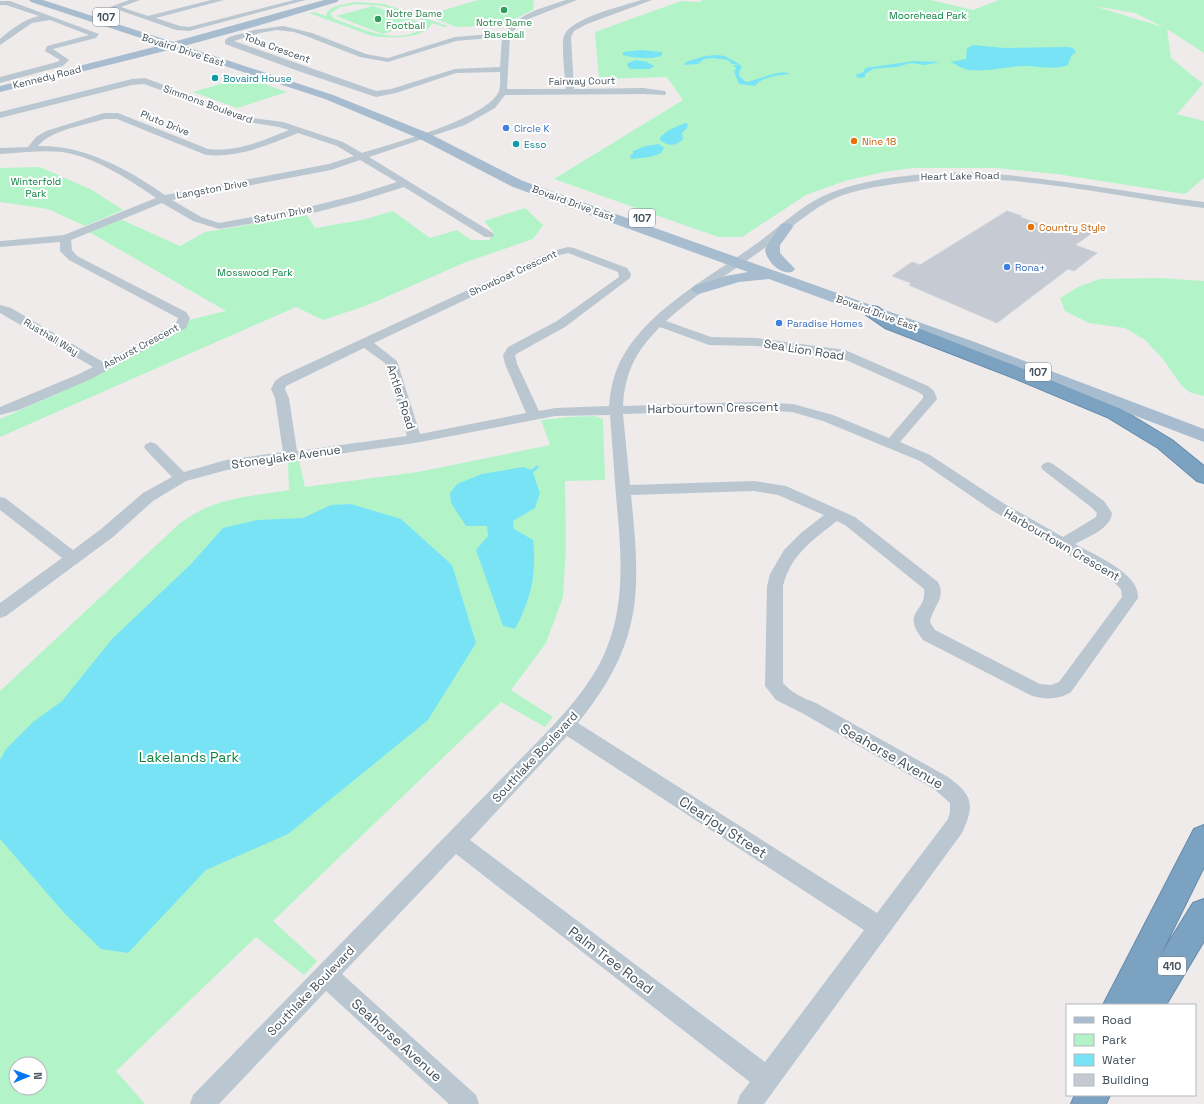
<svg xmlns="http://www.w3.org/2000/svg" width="1204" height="1104" viewBox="0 0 1204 1104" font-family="'Space Grotesk',sans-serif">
  <rect width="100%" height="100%" fill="#efebeb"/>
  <!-- green -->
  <g fill="#b2f4c8" fill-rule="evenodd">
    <path d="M478,0H534L533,10L503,25L456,27L427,15Z"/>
    <path d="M703,0H930L973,10L999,0H1204V53L1167,29L1171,58L1203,84L1177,114L1204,121V178L1185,194L1056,174L995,168H913L883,172L845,181L806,195L742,237H718L554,179L683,100L667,77L599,79L595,32L681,1L699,2ZM1094,6L1135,13L1163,27Z"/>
    <path d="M355,2L384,4L448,26L444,27L432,23C426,40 386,38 372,36L309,13L314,12L326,16C328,5 346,4 355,2ZM357,4L383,6L422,20L425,23V26C401,48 360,28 335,19L331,16V13L340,7Z"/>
    <path d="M373,6L419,22L383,34L336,16Z"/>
    <path d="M245,77L287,92L237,108L193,92Z"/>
    <path d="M40,167L92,190L123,210L85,226L48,209L0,202V168Z"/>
    <path d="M525,208L543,225L533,239L466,262L368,305L323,320L296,307L0,437V419L61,392L178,330L189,320L226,311L89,232L120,219L180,246L205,232L307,215L315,228L362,220L393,211L430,238L457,230L471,240H489L494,233L484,221Z"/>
    <path d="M1160,278L1204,281V396L1189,392L1181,385L1163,359L1145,340L1125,328L1089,323L1065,311L1060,298L1078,287L1100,279Z"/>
    <path d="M595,416L603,419L605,480L565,481L566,548L563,597L546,643L511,690L553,717L545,727L501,702L273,921L317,961L304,975L256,937L116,1071L145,1104H0V691L179,524C214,497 247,497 289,490L288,462L299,460L305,487L418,472L550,445L541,420L569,417ZM16,1064H40V1088H16Z"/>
  </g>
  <!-- water -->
  <g fill="#79e3f6">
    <path d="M973,45L1005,48L1068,47L1073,48L1076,52L1071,56L1068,65C1054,71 1036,65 1022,66C1004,67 988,72 969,70C961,69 957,64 950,62L966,59L967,48Z"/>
    <path d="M641,50L662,52V55C655,60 632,58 623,55V52Z"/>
    <path d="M717,55L725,56L739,64H732L728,60L712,58L704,59L698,64L684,65L686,62L705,56Z"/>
    <path d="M636,60L647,62L654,66L650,69H630L627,65L628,63Z"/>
    <path d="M914,61L940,62L925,65L911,63L896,67L881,68L873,69L865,74V77L859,78L855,75L864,72L865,68Z"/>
    <path d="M739,64L742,67L739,72L740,74L739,76L746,82C758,81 779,68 790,74C781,75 760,77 755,86L739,84L734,72L736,68L733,65Z"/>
    <path d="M685,123L688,124L687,128L682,133L683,139C677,146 667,147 660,140V137L669,130Z"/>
    <path d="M659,144L664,148L661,153L650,157L631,159L630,155L633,154V151L646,146Z"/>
    <path d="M523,467L532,470L540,493L535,508L513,521L514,529L533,540C537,574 531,599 515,629L503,626L476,550L488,536L487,526H466L451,503L450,493L457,484L482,474Z"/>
    <path d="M351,504L401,519L452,565L476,643L428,720L288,834L206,870L128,953L101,949L65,914L0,839V760L6,749L33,722L62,701L112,639L191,564L223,528L257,520L303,518L331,505Z"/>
  </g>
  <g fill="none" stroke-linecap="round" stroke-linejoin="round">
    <!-- stream -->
    <path stroke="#79e3f6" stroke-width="3" d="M530,473L537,467"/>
  </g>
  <!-- building -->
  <path fill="#c6cad2" stroke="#ced2d8" d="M1007,211L1022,216L1020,217L1056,230L1066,223L1092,233L1075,245L1097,253L1074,271L1068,269L997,323L909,285L911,283L892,276L912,262L920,265Z"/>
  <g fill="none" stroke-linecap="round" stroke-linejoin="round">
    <defs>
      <g id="highway">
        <path d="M872,306L878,307L897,320L1021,368L1121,409L1172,440L1204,466V483L1197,481L1158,448L1107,417L1009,376L885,328L866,315L864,311L866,307Z"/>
        <path d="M1204,825V867L1160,956L1193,903L1204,899V941L1166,1005H1103L1194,829Z"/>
        <path d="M1075,1095H1110L1106,1104H1071Z"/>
      </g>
    </defs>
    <!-- highway casing -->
    <use href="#highway" stroke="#678cad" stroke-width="2"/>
    <!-- minor -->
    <g fill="#bac7d0" fill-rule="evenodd">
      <path d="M129,0H140L121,7L148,16L211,0H224L156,18L180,26L189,27L294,0H306L189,31L176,30L110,7Z"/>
      <path d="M566,0H577L531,18L518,26L510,35L507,89H566C565,79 561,43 564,36C570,18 623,6 641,0H652L587,24L574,31L571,37L574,89L643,88L665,91L666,93L665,95L643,94L505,95L495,108L465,125L369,157L493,233L494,235L493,237H485L404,187L363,200L313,213L219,229L193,221L162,203L71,240L72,250L77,256L186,312L190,318L186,328L89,380L19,410L0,415V407L79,374L93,367L0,313V305L11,308L103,362L173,325L176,323L178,318L69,260L60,251V242L0,247V241H2L64,235L156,198C130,180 93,156 62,152C41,150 21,153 0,154V148L28,147L36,137L46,131L104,113H118L208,149C237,152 262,141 289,130L279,127L248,122L144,84L132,85L0,118V112L132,79L145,78L253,118L283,122L343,142L362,153C393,143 483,120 498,93C501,88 500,78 500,72L456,73L396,93L376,97L301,72L225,44V40L229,37L254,30L283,26L312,33L366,54L388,58L455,37L504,33C520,13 542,8 566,0ZM277,30L294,32L306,36L360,57L388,62L456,41L502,37L500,67L455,69L391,89L376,91L234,41L260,33ZM105,119H117L206,155C239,158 268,145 298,133L337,146L354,156L329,164L165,195C127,169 85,145 38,146C51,130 85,125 105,119ZM360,160L397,182L356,195L313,206L219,223L201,217L172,200L331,170Z"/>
      <path d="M0,1H10L99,34L96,38L53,49L69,60L63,66L0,83V77L57,62L60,60L45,51L47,46L89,35L50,20L32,23L0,45V39C12,29 24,19 39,16L6,5H0Z"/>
      <path d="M961,172C1043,175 1123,192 1204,202V208C1101,195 998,167 894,184C875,187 856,190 838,197C811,208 790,230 766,247C733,271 697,293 666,321L711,337L757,338L845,350L928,386L934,391L937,399L900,442L930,455L1003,503L1063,537L1096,517L1097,513L1091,507L1043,470L1041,467L1043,464L1048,462L1053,464L1104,501L1112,513C1111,529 1087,537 1075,544C1094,555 1140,573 1138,598L1071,692C1058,700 1044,700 1030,695L923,640C900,611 927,613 924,589L845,525L837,521C813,540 791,554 783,586V683C792,693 803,698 816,703L948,777C973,795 975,805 962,833L764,1104H737L740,1095L750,1082L456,854L342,974L476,1095L479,1104H449L326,991L219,1104H190L193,1095L545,734C567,711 589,686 603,657C627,606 621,550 616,496C614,469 612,442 610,415L555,416L415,443L227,470L186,481L153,501L113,537L6,616L0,618V603L62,558L0,510V497L5,498L73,550L101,529L143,493L172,477L146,450L144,447L146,444L151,442L156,444L184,472L226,460L283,452L275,398L271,389L275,381L282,376L552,251L568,247L574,248L627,268L631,274L630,278L565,327L518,353L515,355L517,364L539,411L555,408L609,406C610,394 612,382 616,371C638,314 709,278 756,244C780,227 802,204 830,193C872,177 918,174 961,172ZM568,253L618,272L619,277L557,321L508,347L503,355L505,364L526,413L420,434L397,361L374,343L560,255ZM660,327L709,345L757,346L837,356L918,392L923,395V398L889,438L833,415L793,404L753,402L623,406C625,372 636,351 660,327ZM364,348L385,363L407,436L297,451L289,398L285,389L286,386ZM753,410L792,412L823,421L920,461L993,511L1110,579L1121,589L1122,597L1059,682L1051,685L1040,684L935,630L930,622C932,607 947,598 938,582L855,517L786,486L754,481L630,485L623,414ZM754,491L778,495L824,515L801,533L784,550L770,574L767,586L765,686L776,700L802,713L934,789L950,803V812L948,819L877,913L578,723C643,642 641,593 631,495ZM567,736L864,930L765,1062L470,840Z"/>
    </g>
    <!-- major -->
    <g fill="#a7bdcf" fill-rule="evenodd">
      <path d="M29,0H43L173,42L324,0H339L337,2L257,26L184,46L333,95L428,133L523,181L972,341L1204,429V442L960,349L769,279L739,282L699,294L694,292L691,289L694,286L726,276L748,272L513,187L420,139L325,99L173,49L0,92V86L162,45L31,2Z"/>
      <path d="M786,223L791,224L793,227L780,245V253L795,269L792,272C780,275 766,261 765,249L781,224Z"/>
    </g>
    <!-- highway -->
    <use href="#highway" fill="#7ca2c2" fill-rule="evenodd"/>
  </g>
  <!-- markers -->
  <g fill="#2e9e5b" stroke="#fff" stroke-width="1.5">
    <circle cx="504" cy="10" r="4"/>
    <circle cx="378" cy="19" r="4"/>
  </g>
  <g fill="#0f9aa8" stroke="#fff" stroke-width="1.5">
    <circle cx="215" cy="78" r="4"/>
    <circle cx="516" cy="144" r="4"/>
  </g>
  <g fill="#3f7fe0" stroke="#fff" stroke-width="1.5">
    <circle cx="506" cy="128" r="4"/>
    <circle cx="1007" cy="267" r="4"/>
    <circle cx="779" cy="323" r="4"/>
  </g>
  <g fill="#e8710a" stroke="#fff" stroke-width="1.5">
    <circle cx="854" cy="141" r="4"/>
    <circle cx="1031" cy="227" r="4"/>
  </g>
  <g text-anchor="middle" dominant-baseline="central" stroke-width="4" stroke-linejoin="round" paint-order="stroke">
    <!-- far-leisure labels -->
    <g font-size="10" fill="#27864d" stroke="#fff" text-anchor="start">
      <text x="386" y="13">Notre Dame<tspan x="386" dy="12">Football</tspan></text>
      <text x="504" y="22" text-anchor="middle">Notre Dame<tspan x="504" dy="12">Baseball</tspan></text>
    </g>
    <!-- far-park labels -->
    <g font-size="10" fill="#0b8441" stroke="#fff">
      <text x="928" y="15">Moorehead Park</text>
      <text x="36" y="181">Winterfold<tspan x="36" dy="12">Park</tspan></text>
      <text x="255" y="272">Mosswood Park</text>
    </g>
    <!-- far-street labels -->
    <g font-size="10" fill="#42505b" stroke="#fff">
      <text transform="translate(277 48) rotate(20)">Toba Crescent</text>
      <text transform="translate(183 50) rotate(18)">Bovaird Drive East</text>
      <text transform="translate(47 77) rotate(-14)">Kennedy Road</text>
      <text transform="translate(582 81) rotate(-1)">Fairway Court</text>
      <text transform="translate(208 104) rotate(20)">Simmons Boulevard</text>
      <text transform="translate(165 123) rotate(22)">Pluto Drive</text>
      <text transform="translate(960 176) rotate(-1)">Heart Lake Road</text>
      <text transform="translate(212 189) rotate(-10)">Langston Drive</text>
      <text transform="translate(573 203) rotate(20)">Bovaird Drive East</text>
      <text transform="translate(283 214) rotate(-11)">Saturn Drive</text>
      <text transform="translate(513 273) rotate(-25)">Showboat Crescent</text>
      <text transform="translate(877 313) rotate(20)">Bovaird Drive East</text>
      <text transform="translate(51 337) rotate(31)">Rusthall Way</text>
      <text transform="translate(141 346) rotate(-28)">Ashurst Crescent</text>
    </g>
    <!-- far-culture labels -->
    <g font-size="10" fill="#0d838f" stroke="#fff" text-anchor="start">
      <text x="223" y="78">Bovaird House</text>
      <text x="524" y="144">Esso</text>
    </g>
    <!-- far-shop labels -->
    <g font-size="10" fill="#366cbe" stroke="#fff" text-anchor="start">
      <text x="514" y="128">Circle K</text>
      <text x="1015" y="267">Rona+</text>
      <text x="787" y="323">Paradise Homes</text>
    </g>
    <!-- far-food labels -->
    <g font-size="10" fill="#c56008" stroke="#fff" text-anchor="start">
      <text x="862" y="141">Nine 18</text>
      <text x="1039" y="227">Country Style</text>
    </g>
    <!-- shield labels -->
    <g fill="#fff" stroke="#7b848c" stroke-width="1">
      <rect x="93" y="8" width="26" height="18" rx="3"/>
      <rect x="629" y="209" width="26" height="18" rx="3"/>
      <rect x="1025" y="363" width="26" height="18" rx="3"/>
      <rect x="1158" y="957" width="28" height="18" rx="3"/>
    </g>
    <g font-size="11" font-weight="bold" fill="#42505b">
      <text x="106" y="17">107</text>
      <text x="642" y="218">107</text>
      <text x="1038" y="372">107</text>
      <text x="1172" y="966">410</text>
    </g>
    <!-- street labels -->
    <g font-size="12" fill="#42505b" stroke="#fff">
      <text transform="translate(804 350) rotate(9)">Sea Lion Road</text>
      <text transform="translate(401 397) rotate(72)">Antler Road</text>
      <text transform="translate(713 408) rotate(-1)">Harbourtown Crescent</text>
      <text transform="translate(286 457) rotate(-8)">Stoneylake Avenue</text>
      <text transform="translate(1062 545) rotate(30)">Harbourtown Crescent</text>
      <text transform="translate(535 757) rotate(-47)">Southlake Boulevard</text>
      <text transform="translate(311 991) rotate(-46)">Southlake Boulevard</text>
    </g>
    <!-- near-street labels -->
    <g font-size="14" fill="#42505b" stroke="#fff">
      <text transform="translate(892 756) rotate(30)">Seahorse Avenue</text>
      <text transform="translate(723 827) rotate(33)">Clearjoy Street</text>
      <text transform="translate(611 960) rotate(37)">Palm Tree Road</text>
      <text transform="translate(397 1040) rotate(42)">Seahorse Avenue</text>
    </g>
    <!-- near-park labels -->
    <g font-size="14" fill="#0b8441" stroke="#fff">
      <text x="189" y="757">Lakelands Park</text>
    </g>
  </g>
  <!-- legend -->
  <rect x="1066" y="1004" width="130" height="92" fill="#ffffff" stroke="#b3b9bd"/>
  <rect x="1074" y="1017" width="20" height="6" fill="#a7bdcf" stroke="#b3b9bd"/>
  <text x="1102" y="1024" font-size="12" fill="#42505b">Road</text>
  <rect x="1074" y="1034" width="20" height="12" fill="#b2f4c8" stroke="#b3b9bd"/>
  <text x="1102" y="1044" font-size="12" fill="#42505b">Park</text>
  <rect x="1074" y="1054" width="20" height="12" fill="#79e3f6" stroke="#b3b9bd"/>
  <text x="1102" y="1064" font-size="12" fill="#42505b">Water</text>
  <rect x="1074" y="1074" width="20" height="12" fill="#c6cad2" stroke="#b3b9bd"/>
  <text x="1102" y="1084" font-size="12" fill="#42505b">Building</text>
  <!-- north arrow -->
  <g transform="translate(28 1076) rotate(89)"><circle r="19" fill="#ffffff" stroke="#b3b9bd"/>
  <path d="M0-3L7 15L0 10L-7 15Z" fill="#0277f1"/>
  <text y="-6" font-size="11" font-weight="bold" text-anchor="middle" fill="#42505b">N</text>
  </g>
</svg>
